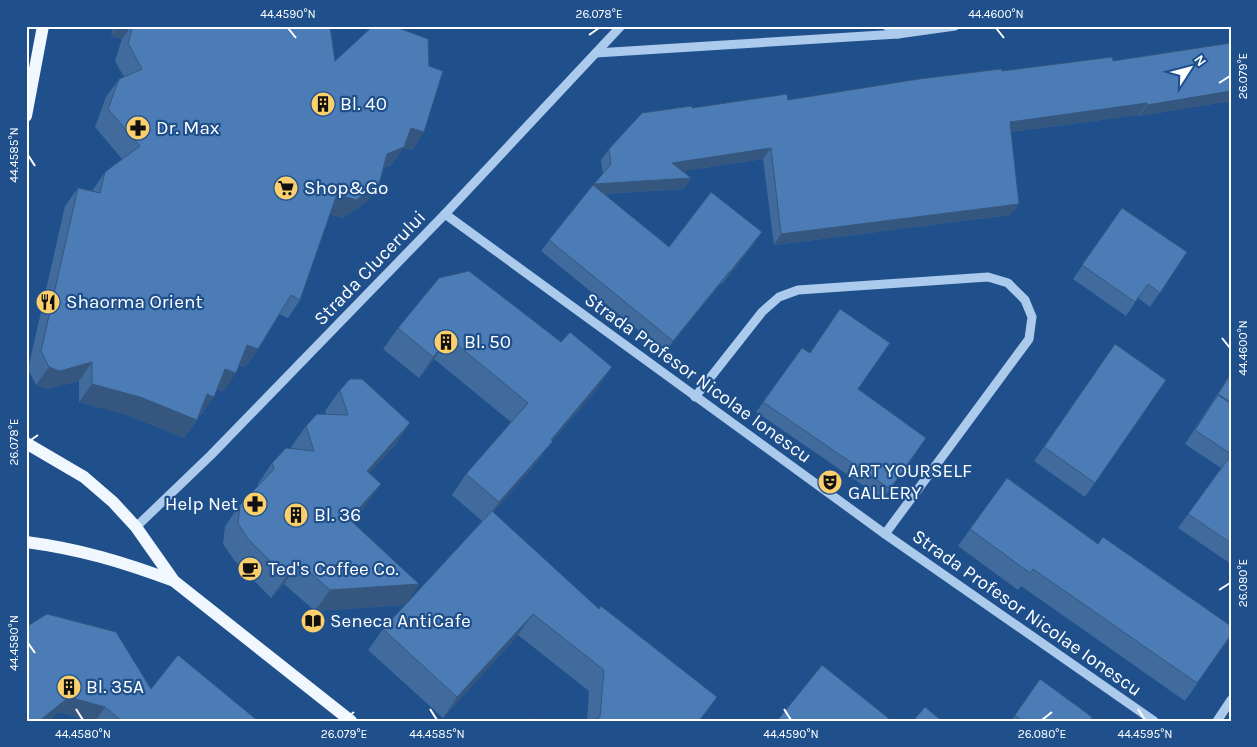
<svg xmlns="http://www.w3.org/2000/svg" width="1257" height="747" viewBox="0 0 1257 747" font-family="Karla,sans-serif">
  <rect width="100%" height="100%" fill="#1f508c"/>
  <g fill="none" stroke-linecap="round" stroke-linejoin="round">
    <!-- minor -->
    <g stroke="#accaec" stroke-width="9">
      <path d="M887,26L898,34"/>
      <path d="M596,53L898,34L955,26"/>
      <path d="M445,214L885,534L1154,721"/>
      <path d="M695,397L762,312L779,297L798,290L988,277L1008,283L1025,300L1032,317L1029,339L885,534"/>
      <path d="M136,527L211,455L445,214L621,26"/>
      <path d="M1217,721L1231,700"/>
    </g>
    <!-- major -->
    <g stroke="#f1f7ff" stroke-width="12">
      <path d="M26,116L43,26"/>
      <path d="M26,443L84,477L113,502L136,527L174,581L351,721"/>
      <path d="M26,542C80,549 123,562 174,581"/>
    </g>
  </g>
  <!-- wall -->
  <g fill="#416b9c">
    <path d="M114,26H330L335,61L424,132L412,150L403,148L391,165L383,168L379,184L366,202L343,218L330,214L300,300L288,318L279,314L258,349L245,367L239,365L224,391L217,389L201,415L199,414L197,420L184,438L127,415L79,402V381L47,389L36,385L28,369L65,206L78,188L92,191L105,172L122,159L95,127L106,97L119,79L124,77L115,61L122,39L111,36Z"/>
    <path d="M1231,43V101L1139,116V115L1011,132V215L774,245L763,159L683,171L691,178L684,189L604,194L669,247L754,244L722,284L721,283L665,352L541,251L549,240L603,174L601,160L609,149L692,108L788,100L1002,71L1113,61Z"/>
    <path d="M1122,208L1187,252L1150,307L1138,298L1126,316L1073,279Z"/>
    <path d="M439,278L598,388L548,446L538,461L493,512L700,721H587L589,691L518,635L443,718L368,650L383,629L482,521L452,495L466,474L511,422L434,359L419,378L383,349L398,328Z"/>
    <path d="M1115,344L1166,380L1085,497L1034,461Z"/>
    <path d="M802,348L926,438L883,499L756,412Z"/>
    <path d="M1231,373V564L1178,528L1221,468L1185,444Z"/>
    <path d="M340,390L410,423L396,444L369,473L366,505L351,521L419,584L405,605L315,611L284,584L271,598L234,560L223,544L225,526L240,505L258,486V484L272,463L292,449L291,447L306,426L326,414L325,411Z"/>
    <path d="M1007,478L1098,544L1231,635L1185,701L1021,586L1018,590L958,546Z"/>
    <path d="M26,627L151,689L258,721H90L58,712L48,721H26Z"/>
    <path d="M1040,679L1090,721H1011Z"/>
  </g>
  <!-- shaded-wall -->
  <g fill="#35577f">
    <path d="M117,26H131L122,39L111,36Z"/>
    <path d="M1231,91V101L1139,116L1147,105Z"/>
    <path d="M1147,103L1139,115L1002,133L1010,122Z"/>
    <path d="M411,128L424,132L412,150L403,148L391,165L374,172L387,154Z"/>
    <path d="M771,148L763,159L664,174L672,163Z"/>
    <path d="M691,178L684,189L586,195L594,184Z"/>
    <path d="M379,184L366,202L343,218L325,212L337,194Z"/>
    <path d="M1019,204L1011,215L774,245L781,234Z"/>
    <path d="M762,232L754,244L722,284L730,272Z"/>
    <path d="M729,272L721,283L665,352L673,341Z"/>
    <path d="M449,338L434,359L419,378L433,357Z"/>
    <path d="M247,345L258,349L245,367L234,363Z"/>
    <path d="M92,362L79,381L47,389L36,385L49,367Z"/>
    <path d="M612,367L598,388L548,446L538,461L484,523L499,502Z"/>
    <path d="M225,369L236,373L224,391L212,387Z"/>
    <path d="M92,384L140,397L197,420L184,438L127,415L79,402Z"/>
    <path d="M207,394L214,397L201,415L194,412Z"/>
    <path d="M410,423L396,444L352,492L367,471Z"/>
    <path d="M381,484L366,505L334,540L349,519Z"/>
    <path d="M299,563L284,584L271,598L286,577Z"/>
    <path d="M419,584L405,605L315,611L330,590Z"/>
    <path d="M533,614L518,635L443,718L457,697Z"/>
    <path d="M69,697L105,707L96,721H90L58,712L48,721H39Z"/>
    <path d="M717,697L700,721H699Z"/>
  </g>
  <!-- building -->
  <g fill="#4c7cb5" stroke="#35577f">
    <path d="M133,26H330L335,61L373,26H393L428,39L429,66L443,71L424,132L411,128L404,147L387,154L379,184L356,200L337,194L300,300L291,295L258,349L247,345L236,373L225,369L214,397L207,394L197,420L140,397L92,384V362L60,371L49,367L41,351L78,188L100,193L105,172L140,146L108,109L119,79L142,69L128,43Z"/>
    <path d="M1231,43V91L1147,105V103L1010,122L1019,204L781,234L771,148L672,163L691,178L594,184L611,164L609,149L642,113L692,106V108L787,94L788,100L919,79L1001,69L1002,71L1112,57L1113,61Z"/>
    <path d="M593,185L669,247L711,192L762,232L730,272H729L673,341L549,240Z"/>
    <path d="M1122,208L1187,252L1160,293L1148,284L1135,302L1082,265Z"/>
    <path d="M469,271L561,342L570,332L612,367L551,440L553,441L499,502L466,474L528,403L449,338L433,357L398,328L439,278Z"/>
    <path d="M840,309L890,343L858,389L926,438L890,489L763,402L802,348L810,353Z"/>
    <path d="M1115,344L1166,380L1095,483L1044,447Z"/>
    <path d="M1231,374V402L1218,394Z"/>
    <path d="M350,379H362L410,423L367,471L381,484L349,519L419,584L330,590L299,563L286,577L248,539L238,523L240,505L274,469L272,463L286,448L314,451L306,426L317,414L348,415L340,390Z"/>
    <path d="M1218,395L1231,404V454L1195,430Z"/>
    <path d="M1231,455V543L1188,514Z"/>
    <path d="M1007,478L1098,544L1103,537L1231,626V635L1197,683L1033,569L1030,573L970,529Z"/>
    <path d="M492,511L599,609L601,606L717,697L699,721H593L600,717L604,670L533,614L457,697L383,629Z"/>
    <path d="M47,614L116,632L151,689L178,655L258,721H122L105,707L69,697L39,721H26V627Z"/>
    <path d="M822,665L892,721H777Z"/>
    <path d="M1040,679L1092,717L1090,721H1023L1015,715Z"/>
    <path d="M925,707L942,721H913Z"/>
    <path d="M530,718L534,721H528Z"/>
  </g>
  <!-- ticks -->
  <path fill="none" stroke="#fff" stroke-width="2" d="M288,28L296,38M996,28L1004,38M589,35L599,28M1219,83L1230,76M28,155L35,166M1222,338L1230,348M28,442L38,435M1219,590L1230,583M28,643L35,653M76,709L83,720M430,709L437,720M784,709L791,720M1138,709L1145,720M344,720L354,712M1042,720L1052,712"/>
  <!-- icons -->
  <defs>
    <symbol id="building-disc" viewBox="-11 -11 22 22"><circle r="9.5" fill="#facf6c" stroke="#1f508c"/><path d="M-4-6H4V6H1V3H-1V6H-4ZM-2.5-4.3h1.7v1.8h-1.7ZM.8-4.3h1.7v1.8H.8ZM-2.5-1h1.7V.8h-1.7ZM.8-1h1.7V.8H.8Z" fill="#111"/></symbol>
    <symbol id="pharmacy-disc" viewBox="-11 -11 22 22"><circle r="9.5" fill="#facf6c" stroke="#1f508c"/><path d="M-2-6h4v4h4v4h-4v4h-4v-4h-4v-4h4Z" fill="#111"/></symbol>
    <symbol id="supermarket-disc" viewBox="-11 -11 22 22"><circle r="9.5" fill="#facf6c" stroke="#1f508c"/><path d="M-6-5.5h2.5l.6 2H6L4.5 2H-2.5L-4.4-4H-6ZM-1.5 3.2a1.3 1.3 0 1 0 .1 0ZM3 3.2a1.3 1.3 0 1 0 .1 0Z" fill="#111"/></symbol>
    <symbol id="restaurant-disc" viewBox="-11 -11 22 22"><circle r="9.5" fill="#facf6c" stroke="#1f508c"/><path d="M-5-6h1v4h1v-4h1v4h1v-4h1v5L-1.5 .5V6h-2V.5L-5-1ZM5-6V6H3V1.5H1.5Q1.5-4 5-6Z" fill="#111"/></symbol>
    <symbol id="theatre-disc" viewBox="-11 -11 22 22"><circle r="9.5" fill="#facf6c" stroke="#1f508c"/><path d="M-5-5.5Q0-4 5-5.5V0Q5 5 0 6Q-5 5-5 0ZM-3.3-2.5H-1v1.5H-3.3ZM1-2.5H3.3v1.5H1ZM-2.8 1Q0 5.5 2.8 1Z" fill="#111"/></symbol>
    <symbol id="cafe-disc" viewBox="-11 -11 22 22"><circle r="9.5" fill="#facf6c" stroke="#1f508c"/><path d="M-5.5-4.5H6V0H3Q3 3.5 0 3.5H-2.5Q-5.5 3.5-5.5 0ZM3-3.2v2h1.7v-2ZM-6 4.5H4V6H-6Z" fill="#111"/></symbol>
    <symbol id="library-disc" viewBox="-11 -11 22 22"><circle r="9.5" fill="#facf6c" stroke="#1f508c"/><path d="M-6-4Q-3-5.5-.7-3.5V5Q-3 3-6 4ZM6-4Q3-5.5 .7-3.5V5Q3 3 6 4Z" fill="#111"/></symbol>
  </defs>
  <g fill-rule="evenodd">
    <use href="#building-disc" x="309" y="90" width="28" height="28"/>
    <use href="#pharmacy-disc" x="124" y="114" width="28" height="28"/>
    <use href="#supermarket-disc" x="272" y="174" width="28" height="28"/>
    <use href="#restaurant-disc" x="34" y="288" width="28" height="28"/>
    <use href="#building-disc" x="432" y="328" width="28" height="28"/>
    <use href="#theatre-disc" x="816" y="468" width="28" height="28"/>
    <use href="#pharmacy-disc" x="241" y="490" width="28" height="28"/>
    <use href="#building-disc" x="282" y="501" width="28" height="28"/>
    <use href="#cafe-disc" x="236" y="555" width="28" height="28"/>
    <use href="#library-disc" x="299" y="607" width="28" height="28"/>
    <use href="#building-disc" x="55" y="673" width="28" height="28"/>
  </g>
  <g text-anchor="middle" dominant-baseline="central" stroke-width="4.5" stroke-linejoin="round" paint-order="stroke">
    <!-- poi labels -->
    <g font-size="19" fill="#fff" stroke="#1f508c" text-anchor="start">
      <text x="340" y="104">Bl. 40</text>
      <text x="156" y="128">Dr. Max</text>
      <text x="304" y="188">Shop&amp;Go</text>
      <text x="66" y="302">Shaorma Orient</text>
      <text x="464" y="342">Bl. 50</text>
      <text x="848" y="471">ART YOURSELF<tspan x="848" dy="22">GALLERY</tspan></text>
      <text x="238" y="504" text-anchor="end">Help Net</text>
      <text x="314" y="515">Bl. 36</text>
      <text x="268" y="569">Ted's Coffee Co.</text>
      <text x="330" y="621">Seneca AntiCafe</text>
      <text x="86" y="687">Bl. 35A</text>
    </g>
    <!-- street labels -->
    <g font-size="19" fill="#fff" stroke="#1f508c">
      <text transform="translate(370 268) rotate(-46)">Strada Clucerului</text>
      <text transform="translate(698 378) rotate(36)">Strada Profesor Nicolae Ionescu</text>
      <text transform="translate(1027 613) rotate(35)">Strada Profesor Nicolae Ionescu</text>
    </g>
  </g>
  <!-- border -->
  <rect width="1257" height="747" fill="none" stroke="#1f508c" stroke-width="55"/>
  <!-- north arrow -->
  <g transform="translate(1190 68) rotate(54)" stroke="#1f508c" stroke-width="4" paint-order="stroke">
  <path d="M0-4L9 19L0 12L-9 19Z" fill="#ffffff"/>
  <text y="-8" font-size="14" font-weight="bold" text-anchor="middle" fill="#ffffff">N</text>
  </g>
  <rect x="28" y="28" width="1202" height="692" fill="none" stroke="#fff" stroke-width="2"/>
  <g font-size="12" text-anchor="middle" fill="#fff">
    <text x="288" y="18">44.4590°N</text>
    <text x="599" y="18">26.078°E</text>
    <text x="996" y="18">44.4600°N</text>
    <text transform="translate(1243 76) rotate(-90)" y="4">26.079°E</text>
    <text transform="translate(14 155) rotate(-90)" y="4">44.4585°N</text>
    <text transform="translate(1243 348) rotate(-90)" y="4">44.4600°N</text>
    <text transform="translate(14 442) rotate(-90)" y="4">26.078°E</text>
    <text transform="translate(1243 583) rotate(-90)" y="4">26.080°E</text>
    <text transform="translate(14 643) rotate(-90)" y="4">44.4580°N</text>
    <text x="83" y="738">44.4580°N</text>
    <text x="344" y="738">26.079°E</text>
    <text x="437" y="738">44.4585°N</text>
    <text x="791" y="738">44.4590°N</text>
    <text x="1042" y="738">26.080°E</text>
    <text x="1145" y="738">44.4595°N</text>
  </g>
</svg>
